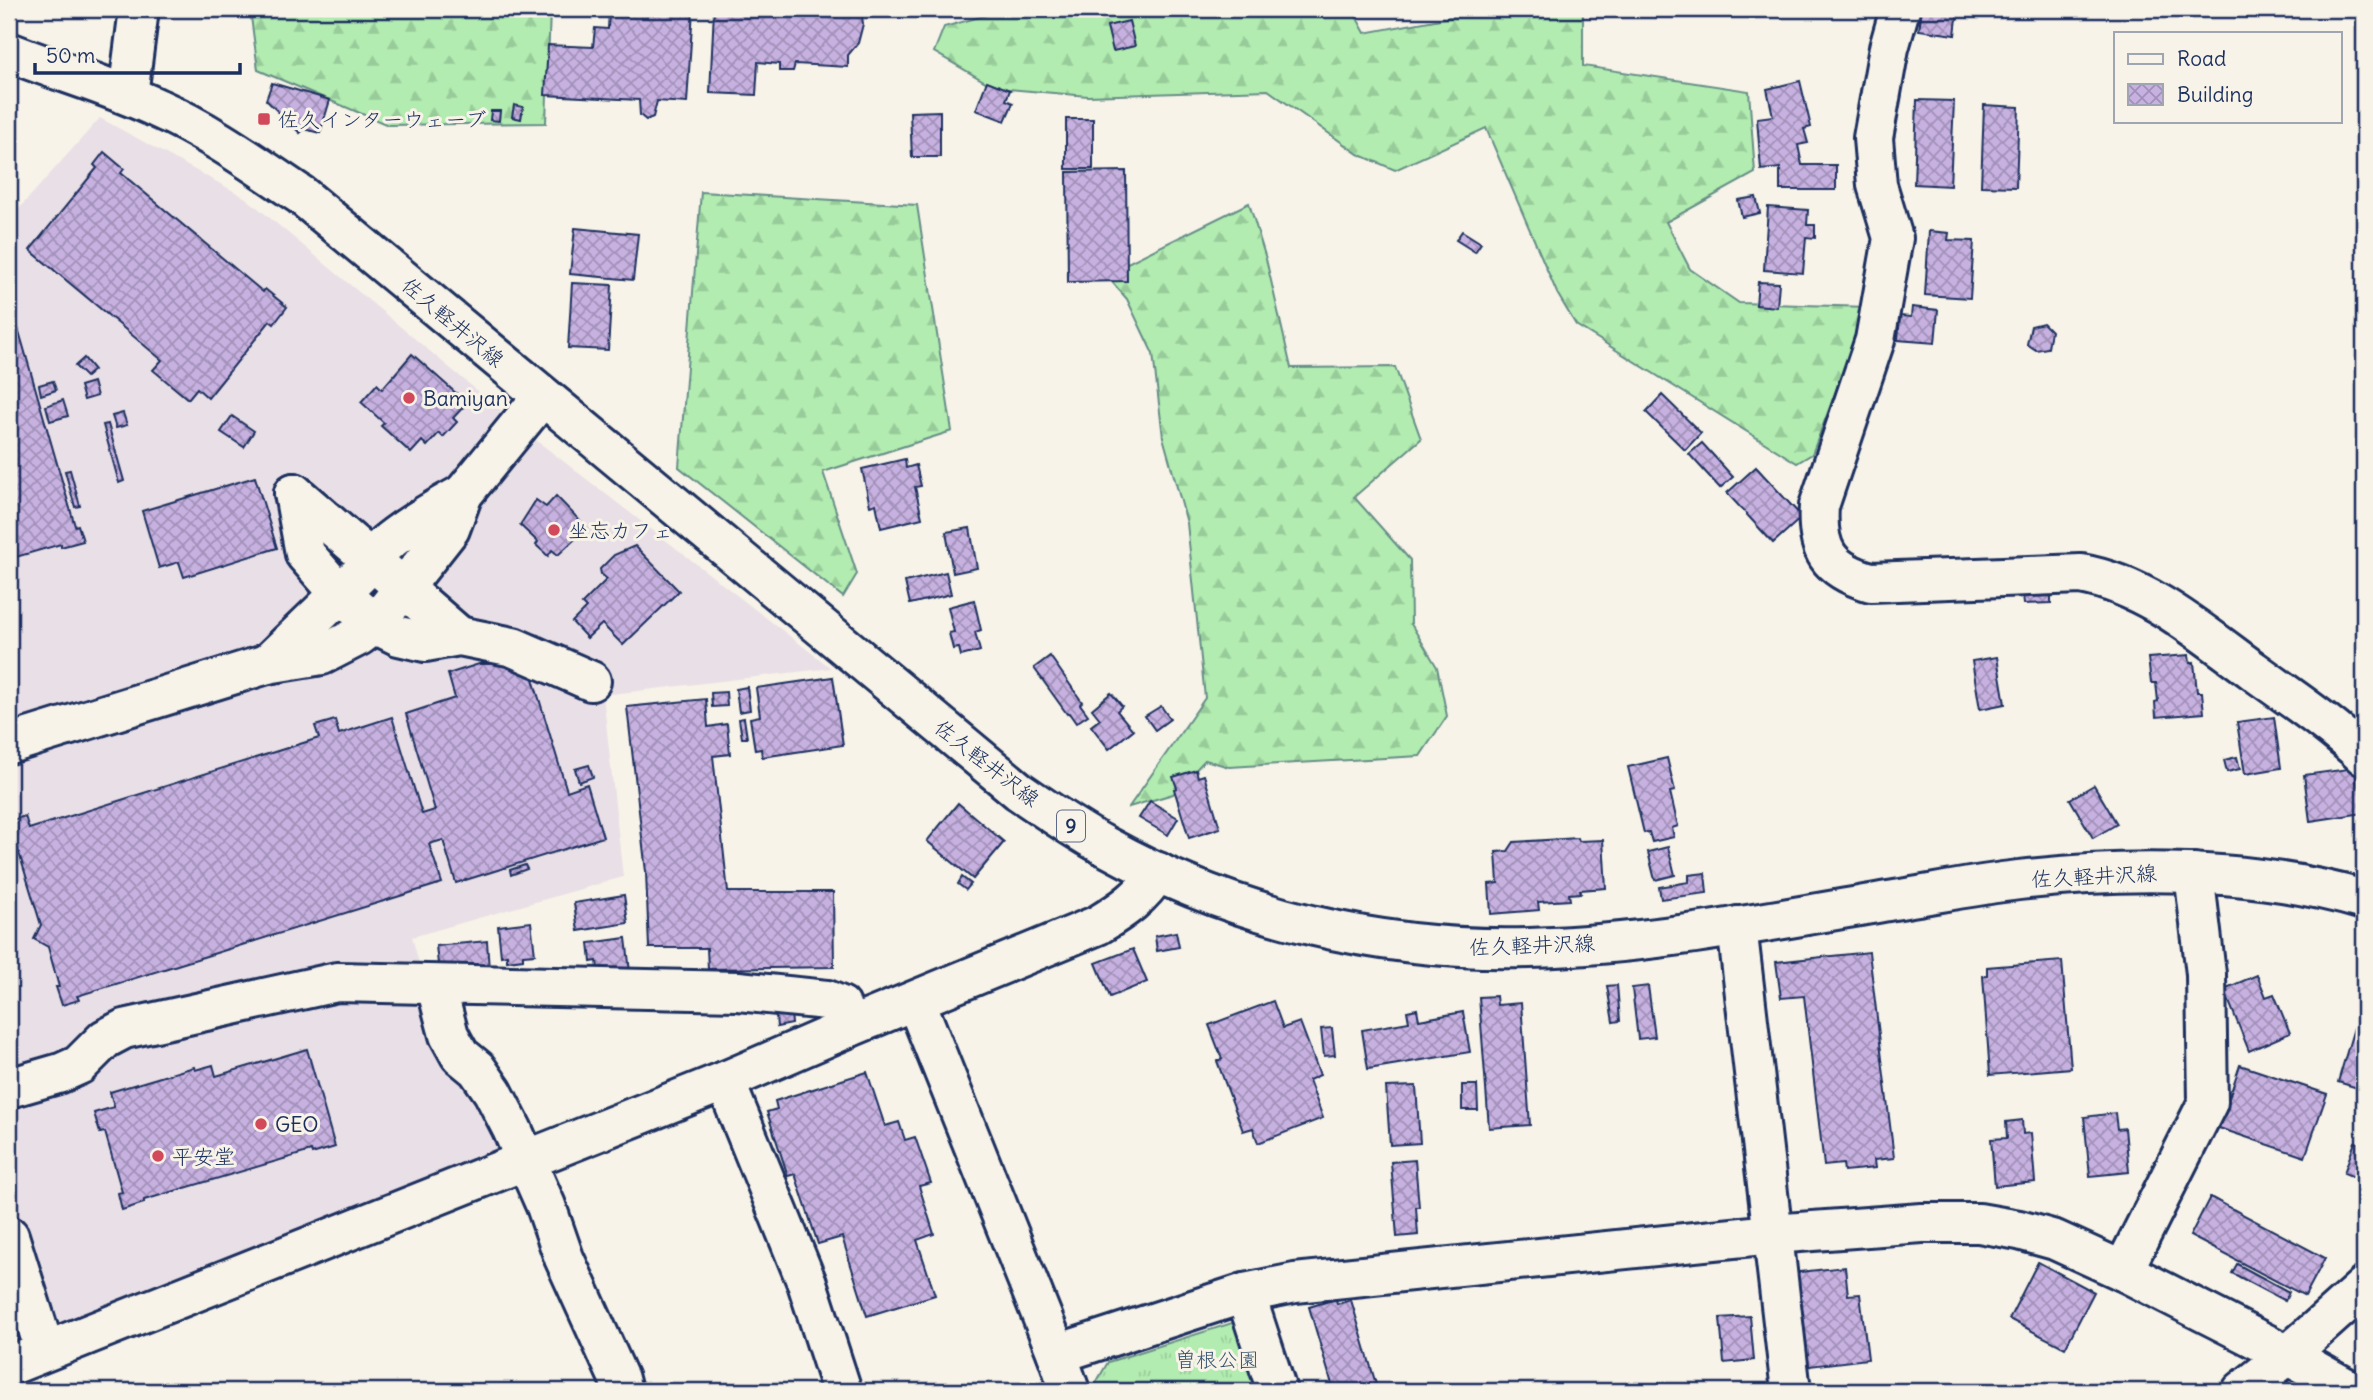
<svg xmlns="http://www.w3.org/2000/svg" width="2373" height="1400" viewBox="0 0 2373 1400" font-family="Delius,'Klee One',sans-serif">
  <defs>
    <pattern id="grass-tufts" width="24" height="20" patternUnits="userSpaceOnUse" patternTransform="scale(1.75)"><rect width="24" height="20" fill="#b2ecb0"/><path d="M3 7l-1-3M5 7V3M7 7l1-3M15 17l-1-3M17 17v-4M19 17l1-3" fill="none" stroke="#98cb9a"/></pattern>
    <pattern id="forest-firs" width="22" height="20" patternUnits="userSpaceOnUse" patternTransform="scale(1.75)"><rect width="22" height="20" fill="#b2ecb0"/><path d="M5 1l3.5 6h-7zM16 11l3.5 6h-7z" fill="#98cb9a"/></pattern>
    <pattern id="building-cross-hatch" width="8" height="8" patternUnits="userSpaceOnUse" patternTransform="scale(1.75)"><rect width="8" height="8" fill="#c7b1e0"/><path d="M0 0l8 8M0 8l8-8" fill="none" stroke="#a190b9"/></pattern>
  </defs>
  <rect width="100%" height="100%" fill="#f7f3e8"/>
  <filter id="ink" filterUnits="userSpaceOnUse"><feTurbulence type="fractalNoise" baseFrequency=".0143" numOctaves="2"/><feDisplacementMap in="SourceGraphic" scale="14" xChannelSelector="R" yChannelSelector="G"/><feConvolveMatrix kernelMatrix="1 2 1 2 8 2 1 2 1" color-interpolation-filters="sRGB"/></filter>
  <g filter="url(#ink)">
    <!-- built -->
    <path fill="#e9dfe6" d="M100,118L246,198L541,444L831,668L603,695L623,877L412,937L433,1016L507,1155L9,1349V220Z"/>
    <!-- grass -->
    <path fill="url(#grass-tufts)" stroke="#668e87" stroke-width="2" d="M1232,1323L1241,1329L1261,1391H1098L1096,1383L1108,1362Z"/>
    <!-- forest -->
    <g fill="url(#forest-firs)" stroke="#668e87" stroke-width="2">
      <path d="M250,9H550L546,123L388,125L258,70Z"/>
      <path d="M1008,9H1352L1365,33L1462,15L1461,9H1583V66L1749,91L1755,173L1666,222L1690,269L1739,303L1868,307L1812,454L1797,463L1576,325L1557,293L1486,128L1395,170L1358,154L1268,90L1088,96L996,88L934,52L944,27Z"/>
      <path d="M701,192L917,205L952,431L823,472L857,574L843,597L679,467Z"/>
      <path d="M1249,203L1266,259L1291,368L1395,367L1421,439L1354,497L1410,560L1411,624L1437,667L1447,716L1420,756L1229,767L1205,760L1173,794L1129,807L1205,698L1187,523L1163,437L1153,354L1127,299L1105,274Z"/>
    </g>
    <!-- building -->
    <g fill="url(#building-cross-hatch)" stroke="#1b2f5e" stroke-width="2">
      <path d="M609,9H693L687,103L657,101L653,117L646,120L640,115L639,100L545,95L548,45L593,47L595,28L608,29Z"/>
      <path d="M696,9H861L863,24L858,43L848,55V67L795,64L793,71H779V64L758,62L756,95L710,93L714,10Z"/>
      <path d="M1922,9H1958L1955,35L1919,30Z"/>
      <path d="M1129,21L1135,46L1113,51L1107,26Z"/>
      <path d="M987,81L1010,90L1006,100L1013,103L1005,121L976,110Z"/>
      <path d="M1800,81L1811,127L1804,129L1808,143L1798,145L1802,165H1836V190H1780V168L1761,170L1757,118L1773,116L1767,89Z"/>
      <path d="M272,83L330,100L320,133L304,129L300,133L266,100Z"/>
      <path d="M1917,100L1954,101L1950,186L1914,184Z"/>
      <path d="M514,105L523,107L521,119L512,117Z"/>
      <path d="M1984,105L2019,107L2016,187L1981,186Z"/>
      <path d="M491,111H500L499,121L490,120Z"/>
      <path d="M940,111V157H912L910,112Z"/>
      <rect x="1066" y="119" width="27" height="50"/>
      <path d="M104,152L124,169L121,173L263,292L265,289L287,307L274,324L270,321L208,398L197,388L188,399L153,370L162,360L30,250L97,168L94,165Z"/>
      <path d="M1126,171L1127,281L1068,282L1067,172Z"/>
      <path d="M1756,197L1760,213L1742,217L1738,200Z"/>
      <path d="M1768,207L1808,210L1807,225H1815V238L1806,237L1803,273L1764,270Z"/>
      <path d="M575,228L638,234L633,280L570,274Z"/>
      <path d="M1462,231L1481,243L1475,252L1456,240Z"/>
      <path d="M1929,231L1949,233L1948,240L1974,241L1970,298L1925,295Z"/>
      <path d="M1758,282L1779,283L1777,307L1756,305Z"/>
      <path d="M572,283L612,285L608,350L568,348Z"/>
      <path d="M9,285L15,306L12,307L75,526L78,525L83,541L61,547V544L9,559Z"/>
      <path d="M1912,307L1938,310L1935,343L1898,340L1900,316L1911,317Z"/>
      <path d="M2043,323L2051,331L2048,348L2036,350L2027,344L2031,326Z"/>
      <path d="M412,354L467,403L453,418L457,422L443,437L439,433L427,446L422,441L411,453L381,426L384,423L361,402L377,384L382,389Z"/>
      <path d="M84,358L94,370L86,377L75,366Z"/>
      <path d="M53,381L56,390L41,395L39,385Z"/>
      <path d="M93,382L97,396L84,400L80,386Z"/>
      <path d="M1662,395L1701,433L1685,450L1646,412Z"/>
      <path d="M63,400L68,416L50,421L46,406Z"/>
      <path d="M123,413L127,425L116,428L112,416Z"/>
      <path d="M232,416L254,431L244,447L221,432Z"/>
      <path d="M108,424L124,481L119,483L103,425Z"/>
      <path d="M1702,443L1733,477L1720,488L1689,454Z"/>
      <path d="M905,459L906,468L916,465L921,486L915,487L922,518L881,528L876,504L870,506L862,469Z"/>
      <path d="M1756,467L1802,517L1773,543L1727,493Z"/>
      <path d="M70,470L80,506L75,507L65,471Z"/>
      <path d="M255,477L277,548L184,577L179,562L159,568L142,511Z"/>
      <path d="M556,496L587,528L558,555L552,550L548,556L536,545L538,542L520,525L536,500L546,507Z"/>
      <path d="M970,528L977,568L953,573L946,532Z"/>
      <path d="M635,546L679,591L623,645L602,624L587,638L572,622L586,608L582,604L607,579L601,574L600,569L614,555Z"/>
      <path d="M946,572L951,594L910,604L905,582Z"/>
      <path d="M2051,593V603L2024,604L2023,595Z"/>
      <path d="M974,600L981,630L975,632L980,651L961,656L959,648L953,649L949,633L954,632L948,607Z"/>
      <path d="M2189,655L2190,663L2194,662L2197,692H2202L2204,713L2156,717L2155,702L2158,701L2156,683H2151L2148,658Z"/>
      <path d="M1050,656L1082,702L1080,704L1088,715L1076,723L1069,713L1067,714L1034,668Z"/>
      <path d="M1997,657L2005,704L1980,709L1972,661Z"/>
      <path d="M479,664H508L530,669L567,791L587,784L603,837L456,883L443,840L429,844L442,883L77,996L79,1000L62,1005L56,987H59L48,947L34,939L41,925L15,840L12,841L9,832V821L25,816L29,829L319,738L315,726L335,720L339,734L392,717L422,814L435,810L406,714L455,698L448,674Z"/>
      <path d="M833,677L843,745L762,757L761,749L755,750L750,718L760,716L756,688Z"/>
      <path d="M747,687L750,710L739,712L736,689Z"/>
      <path d="M726,692L727,706L712,707L711,693Z"/>
      <path d="M1111,693L1122,706L1117,711L1133,730L1109,749L1091,726L1100,719L1092,709Z"/>
      <path d="M706,699L708,727L727,724L730,754L713,756L728,892H833L834,967L708,969L707,948H649L646,872L627,707Z"/>
      <path d="M1161,706L1170,719L1155,730L1145,716Z"/>
      <path d="M2274,717L2281,768L2245,774L2237,722Z"/>
      <path d="M744,718L747,738H742L739,719Z"/>
      <path d="M2237,757L2240,769L2227,772L2224,760Z"/>
      <path d="M1667,758L1675,791L1670,792L1678,826L1672,828L1674,837L1652,842L1649,832L1644,833L1628,767Z"/>
      <path d="M589,765L593,777L579,782L575,769Z"/>
      <path d="M2355,768L2358,788L2364,787V813L2310,821L2304,775Z"/>
      <path d="M1196,770L1198,777L1204,775L1220,828L1189,838L1174,789L1177,788L1173,777Z"/>
      <path d="M2094,785L2117,824L2093,838L2070,799Z"/>
      <path d="M1150,801L1178,818L1168,835L1139,818Z"/>
      <path d="M958,803L1004,842L973,879L927,841Z"/>
      <path d="M1578,838L1579,841L1603,840L1606,888L1580,890L1581,893L1569,894L1570,900L1538,902L1539,910L1491,914L1489,884L1498,883L1496,852L1508,851L1514,842Z"/>
      <path d="M1668,847L1675,875L1655,880L1648,852Z"/>
      <path d="M525,865L527,869L511,875L510,870Z"/>
      <path d="M1705,873L1707,893L1661,899L1659,887L1689,882V875Z"/>
      <path d="M962,877L971,884L966,890L958,884Z"/>
      <path d="M624,895L628,923L578,931L574,903Z"/>
      <path d="M531,922L535,954L523,955V959L507,961V955L501,956L498,926Z"/>
      <path d="M1176,932L1179,947L1157,951L1155,936Z"/>
      <path d="M626,938L630,972L599,976L597,961L591,962L589,943Z"/>
      <path d="M487,941L489,970L439,973L436,946Z"/>
      <path d="M1133,949L1147,982L1110,997L1096,963Z"/>
      <path d="M1869,952L1894,1158L1874,1160L1875,1168L1844,1171L1843,1164L1824,1166L1804,996L1781,998L1776,962Z"/>
      <path d="M2062,961L2071,1068L1990,1075L1983,976L1987,975V967Z"/>
      <path d="M2257,975L2266,997L2274,994L2290,1033L2249,1051L2224,989Z"/>
      <path d="M1617,985L1620,1021L1613,1022L1607,986Z"/>
      <path d="M1648,986L1655,1037L1638,1039L1632,988Z"/>
      <path d="M2364,994V1090L2338,1082Z"/>
      <path d="M1496,996L1497,1005L1521,1003L1530,1125L1489,1128L1479,997Z"/>
      <path d="M1273,1001L1283,1028L1300,1022L1320,1075L1309,1080L1323,1118L1258,1143L1253,1128L1243,1131L1217,1061L1222,1059L1209,1025Z"/>
      <path d="M1417,1009L1419,1020L1463,1012L1470,1052L1368,1069L1362,1030L1409,1022L1407,1011Z"/>
      <path d="M791,1013L792,1024L777,1027L776,1016Z"/>
      <path d="M1332,1028L1335,1055L1324,1056L1321,1029Z"/>
      <path d="M307,1049L335,1147L312,1154L311,1151L144,1200V1203L122,1210L118,1193L122,1192L105,1132L100,1133L94,1113L114,1107L110,1092L194,1067L195,1070L213,1065L216,1076Z"/>
      <path d="M2240,1065L2327,1094L2305,1157L2219,1128Z"/>
      <path d="M867,1072L885,1126L899,1122L905,1140L915,1137L931,1183L919,1186L934,1234L917,1240L935,1295L867,1316L842,1237L818,1244L795,1174L788,1176L767,1112L777,1109L775,1101Z"/>
      <path d="M1462,1085H1477L1478,1110H1462Z"/>
      <path d="M1416,1086L1420,1143L1390,1145L1386,1087Z"/>
      <path d="M2115,1113L2117,1129L2125,1128L2129,1172L2090,1176L2084,1117Z"/>
      <path d="M2022,1120L2023,1134L2031,1133L2035,1182L1995,1186L1991,1139L2007,1138L2006,1122Z"/>
      <path d="M2355,1142L2364,1145V1181L2344,1173Z"/>
      <path d="M1415,1160L1419,1207H1416L1418,1235L1397,1237L1391,1162Z"/>
      <path d="M2210,1197L2325,1258L2305,1296L2190,1236Z"/>
      <path d="M2038,1262L2094,1292L2065,1348L2009,1319Z"/>
      <path d="M2237,1264L2289,1292L2285,1301L2232,1273Z"/>
      <path d="M1845,1267L1848,1295L1860,1294L1868,1359L1802,1367L1791,1273Z"/>
      <path d="M1336,1299L1337,1304L1351,1300L1378,1391H1334L1309,1307Z"/>
      <path d="M1750,1316L1754,1360L1724,1363L1720,1318Z"/>
      <path d="M2112,1382L2128,1391H2107Z"/>
    </g>
    <g fill="none" stroke-linecap="round" stroke-linejoin="round">
      <defs>
        <g id="minor">
          <path d="M1900,9L1889,48L1873,138L1877,185L1893,238L1875,340L1819,506C1816,550 1828,570 1871,582L2081,574C2148,586 2200,632 2254,671C2291,698 2331,724 2364,756"/>
          <path d="M128,95L139,9"/>
          <path d="M294,493L305,554L340,594L375,624L399,636L425,642L459,636L513,647L591,681"/>
          <path d="M294,493L459,636"/>
          <path d="M267,664C298,634 330,604 361,573C370,564 379,548 389,541C412,523 437,508 463,494"/>
          <path d="M9,744L267,664L322,655L359,636L375,624L450,529L463,494L542,397"/>
          <path d="M1737,926L1791,1391"/>
          <path d="M436,986L449,1035L460,1055L477,1069L493,1092L512,1129L546,1206L564,1258L619,1379L622,1391"/>
          <path d="M916,1002L1057,1354L1070,1391"/>
          <path d="M725,1081L807,1283L842,1391"/>
          <path d="M9,1088L61,1073L79,1065L105,1039L124,1029L337,982L738,991L827,1000L841,1006L850,1027"/>
          <path d="M9,1236L45,1351"/>
          <path d="M2123,1271L2208,1102L2206,974L2194,873"/>
          <path d="M1245,1293L1277,1391"/>
          <path d="M1057,1354L1245,1293L1295,1283L1772,1234L1922,1223H1979L2019,1230L2055,1240L2123,1271L2288,1355L2352,1391"/>
          <path d="M9,1366L725,1081L850,1027L1098,925C1123,910 1142,897 1158,872"/>
          <path d="M2242,1391L2288,1355L2364,1287"/>
        </g>
        <path id="major" d="M9,52C59,72 111,86 159,109C209,131 256,165 301,195L1019,791C1048,811 1077,831 1107,847C1234,917 1385,952 1529,948C1650,945 1770,921 1888,901C1932,894 1975,885 2019,880C2133,867 2253,868 2364,900"/>
      </defs>
      <!-- minor casing -->
      <use href="#minor" stroke="#1b2f5e" stroke-width="44"/>
      <!-- major casing -->
      <use href="#major" stroke="#1b2f5e" stroke-width="44"/>
      <!-- minor -->
      <use href="#minor" stroke="#f7f3e8" stroke-width="38"/>
      <!-- major -->
      <use href="#major" stroke="#f7f3e8" stroke-width="38"/>
    </g>
  </g>
  <!-- markers -->
  <g fill="#d1495b" stroke="#f7f3e8" stroke-width="2.5">
    <rect x="257" y="112" width="14" height="14" rx="3.5"/>
    <circle cx="409" cy="398" r="7"/>
    <circle cx="554" cy="530" r="7"/>
    <circle cx="261" cy="1124" r="7"/>
    <circle cx="158" cy="1156" r="7"/>
  </g>
  <g text-anchor="middle" dominant-baseline="central" stroke-width="6" stroke-linejoin="round" paint-order="stroke">
    <!-- shield labels -->
    <rect fill="#f7f3e8" stroke="#5d6a87" stroke-width="2" x="1057" y="810.5" width="28" height="31" rx="5"/>
    <g font-size="19" font-weight="bold" fill="#1b2f5e">
      <text x="1071" y="826">9</text>
    </g>
    <!-- poi labels -->
    <g font-size="21" fill="#1b2f5e" stroke="#f7f3e8" text-anchor="start">
      <text x="278" y="119">佐久インターウェーブ</text>
      <text x="423" y="398">Bamiyan</text>
      <text x="568" y="530">坐忘カフェ</text>
      <text x="275" y="1124">GEO</text>
      <text x="172" y="1156">平安堂</text>
    </g>
    <!-- street labels -->
    <g font-size="21" fill="#1b2f5e" stroke="#f7f3e8">
      <text transform="translate(453 322) rotate(40)">佐久軽井沢線</text>
      <text transform="translate(987 763) rotate(38)">佐久軽井沢線</text>
      <text transform="translate(2094 876) rotate(-3)">佐久軽井沢線</text>
      <text transform="translate(1532 945) rotate(-2)">佐久軽井沢線</text>
    </g>
    <!-- park labels -->
    <g font-size="21" fill="#39556e" stroke="#f7f3e8">
      <text x="1217" y="1359">曽根公園</text>
    </g>
  </g>
  <!-- margin -->
  <rect width="2373" height="1400" fill="none" stroke="#f7f3e8" stroke-width="35"/>
  <rect x="18" y="18" width="2338" height="1365" fill="none" stroke="#1b2f5e" stroke-width="2.5" filter="url(#ink)"/>
  <!-- legend -->
  <rect x="2114" y="32" width="228" height="91" fill="#f7f3e8" stroke="#9fa5b1" stroke-width="2"/>
  <rect x="2128" y="54" width="35" height="10" fill="#f7f3e8" stroke="#9fa5b1" stroke-width="2"/>
  <text x="2177" y="66" font-size="21" fill="#1b2f5e">Road</text>
  <rect x="2128" y="84" width="35" height="21" fill="url(#building-cross-hatch)" stroke="#9fa5b1" stroke-width="2"/>
  <text x="2177" y="102" font-size="21" fill="#1b2f5e">Building</text>
  <!-- scale -->
  <path d="M35 63v10h205v-10" fill="none" stroke="#1b2f5e" stroke-width="3.5"/>
  <text x="46" y="63" font-size="21" fill="#1b2f5e" stroke="#f7f3e8" stroke-width="5" paint-order="stroke">50 m</text>
</svg>
